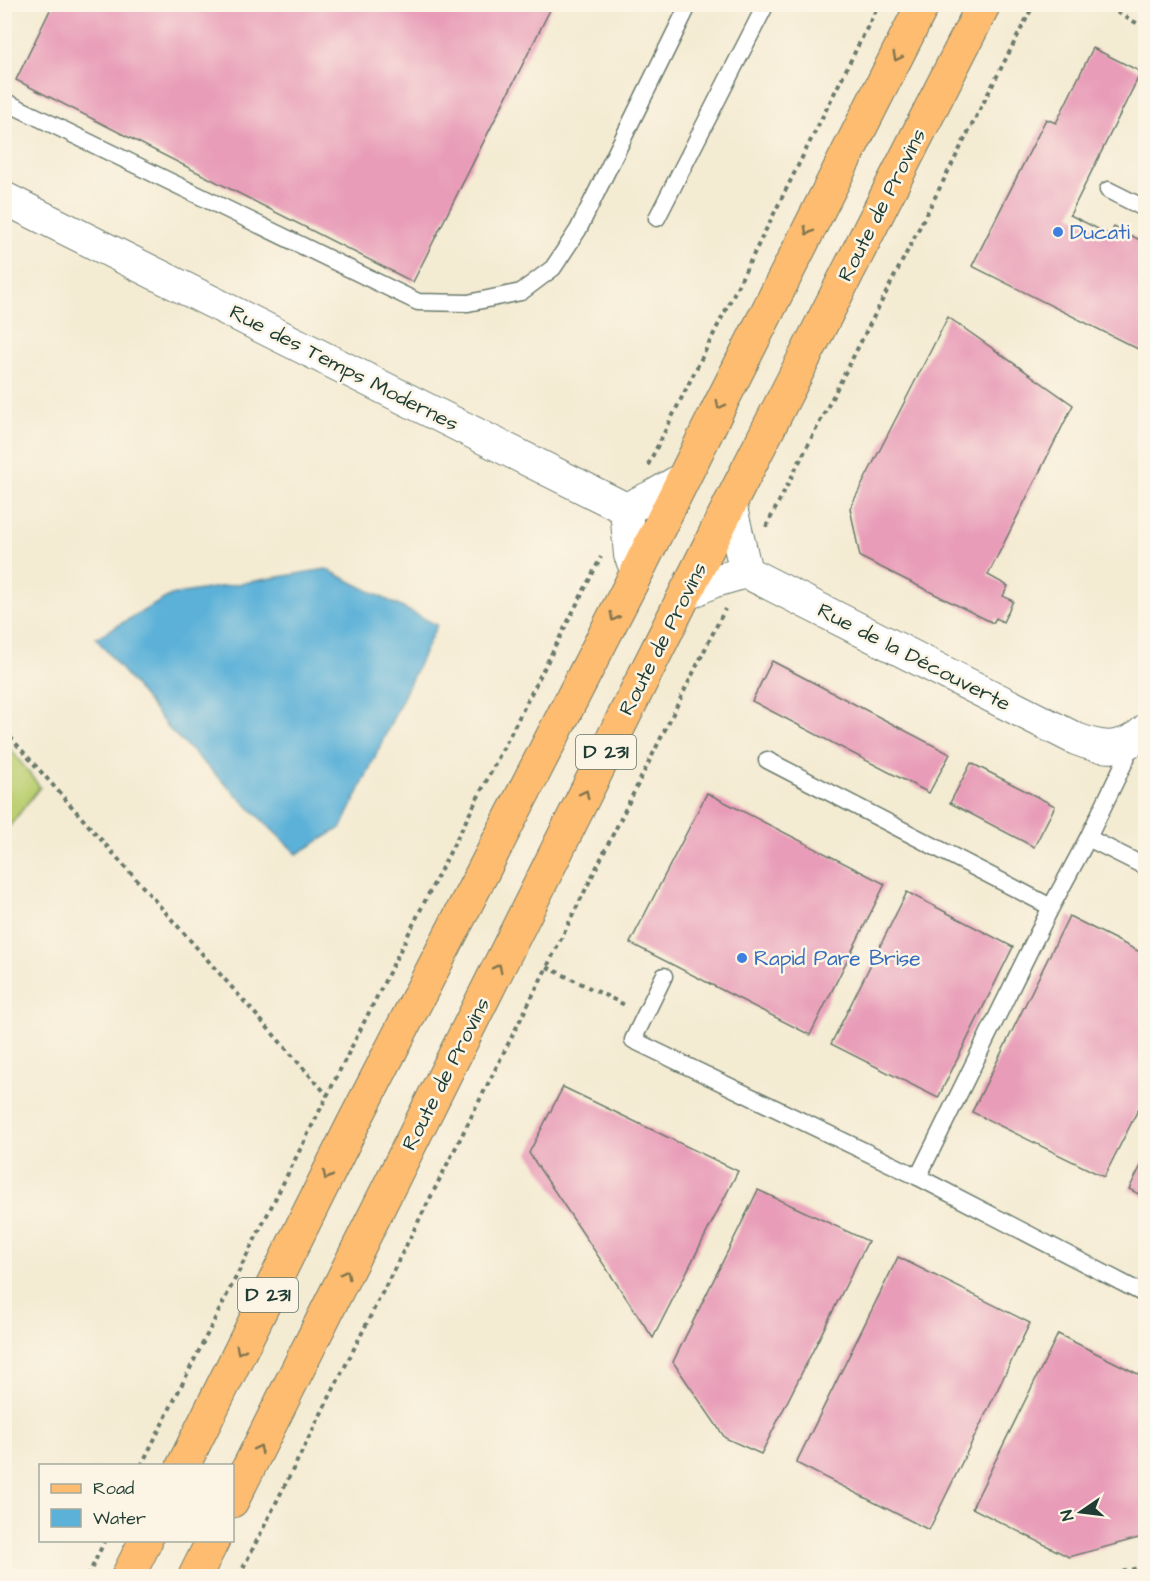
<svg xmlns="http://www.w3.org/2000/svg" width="1150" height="1581" viewBox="0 0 1150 1581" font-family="'Architects Daughter',sans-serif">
  <rect width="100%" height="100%" fill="#fcf5e5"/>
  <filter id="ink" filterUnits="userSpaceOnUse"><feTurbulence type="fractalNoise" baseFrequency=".0167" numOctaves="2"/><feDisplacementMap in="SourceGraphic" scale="12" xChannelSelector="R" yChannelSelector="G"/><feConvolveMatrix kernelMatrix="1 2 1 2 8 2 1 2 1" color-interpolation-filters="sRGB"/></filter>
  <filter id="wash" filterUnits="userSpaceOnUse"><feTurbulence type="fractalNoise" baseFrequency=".008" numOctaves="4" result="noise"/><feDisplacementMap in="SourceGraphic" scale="24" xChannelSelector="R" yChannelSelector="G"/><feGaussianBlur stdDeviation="1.35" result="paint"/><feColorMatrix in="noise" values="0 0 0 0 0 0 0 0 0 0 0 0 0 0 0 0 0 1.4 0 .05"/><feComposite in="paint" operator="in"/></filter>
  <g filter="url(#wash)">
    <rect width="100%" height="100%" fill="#f4ebd3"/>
    <!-- green -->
    <path fill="#bccf72" stroke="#6e8653" stroke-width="1.5" d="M5,742L40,787L5,832Z"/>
    <!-- water -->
    <path fill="#5bb1d8" stroke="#3d7786" stroke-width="1.5" d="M326,569L437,625L342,827L297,854L170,730L96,638L171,595Z"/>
    <g id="blocks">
      <!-- building -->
      <g fill="#e89cb8">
        <path d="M53,4H553L413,282L16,80Z"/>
        <path d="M1093,48L1141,72L1070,215L1110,235L1114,227L1146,243V353L972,266L1046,119L1056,123Z"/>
        <path d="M948,317L1073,405L988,575L1008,586L1003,596L1013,601L1003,622L996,618L993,623L860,557L850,508Z"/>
        <path d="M772,661L950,754L929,793L752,701Z"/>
        <path d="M971,763L1055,806L1034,847L950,803Z"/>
        <path d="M707,793L885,884L810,1035L630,943Z"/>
        <path d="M907,892L1013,947L938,1098L831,1044Z"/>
        <path d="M1069,916L1146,955V1094L1104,1177L972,1112Z"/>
        <path d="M563,1087L738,1171L653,1338L529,1153Z"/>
        <path d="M1146,1156V1198L1129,1189Z"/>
        <path d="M758,1190L868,1241L761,1454L725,1438L673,1362Z"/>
        <path d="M898,1257L1030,1323L929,1530L796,1463Z"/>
        <path d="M1058,1334L1146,1378V1536L1069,1557L972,1508Z"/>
      </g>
    </g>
  </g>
  <g filter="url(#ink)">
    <use href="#blocks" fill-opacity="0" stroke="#6a7a6c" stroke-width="1.5"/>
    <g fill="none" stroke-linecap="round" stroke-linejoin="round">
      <defs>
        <g id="service">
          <path d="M4,101L418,302L468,303L521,292L553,268L578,230L689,4"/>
          <path d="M1108,190L1146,209"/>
          <path d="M657,218L766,4"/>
          <path d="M1128,743L1126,759L1088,838L1051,907L918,1177L1146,1295"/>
          <path d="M767,760L1051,907"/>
          <path d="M1088,838L1146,867"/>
          <path d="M664,976L633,1040L918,1177"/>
        </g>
        <g id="minor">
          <path d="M4,198L626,509"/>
          <path d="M730,504L746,572L1076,739C1104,750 1123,751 1146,730"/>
          <path d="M626,509L655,495L684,478"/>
          <path d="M626,509L630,555L637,572"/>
          <path d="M685,595L712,582L746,572"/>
        </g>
        <g id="primary">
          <path d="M183,1466L353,1124L637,572L719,407L923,4"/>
          <path d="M232,1501L730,504L984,4"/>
          <path d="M128,1576L146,1540"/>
          <path d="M195,1576L213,1540"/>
        </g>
      </defs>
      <!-- service casing -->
      <use href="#service" stroke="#6a7a6c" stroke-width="19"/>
      <!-- minor casing -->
      <use href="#minor" stroke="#6a7a6c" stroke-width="34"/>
      <!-- primary casing -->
      <use href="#primary" stroke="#6a7a6c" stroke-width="35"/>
      <!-- path -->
      <g stroke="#6a7a6c" stroke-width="4" stroke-dasharray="4.5 4.5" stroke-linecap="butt">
        <path d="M1101,4L1146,28"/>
        <path d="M648,465L879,4"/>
        <path d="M766,527L1034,4"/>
        <path d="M4,730L328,1096"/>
        <path d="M547,967L627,1006"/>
        <path d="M141,1466L428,895L601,557"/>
        <path d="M88,1576L105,1540"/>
        <path d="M239,1576L547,967L725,609"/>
        <path d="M1105,1576L1146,1566"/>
      </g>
      <!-- service -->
      <use href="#service" stroke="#fff" stroke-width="16"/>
      <!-- minor -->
      <use href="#minor" stroke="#fff" stroke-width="32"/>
      <!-- primary -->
      <use href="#primary" stroke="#fdbc6f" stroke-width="33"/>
    </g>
    <!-- one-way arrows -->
    <defs><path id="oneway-chevron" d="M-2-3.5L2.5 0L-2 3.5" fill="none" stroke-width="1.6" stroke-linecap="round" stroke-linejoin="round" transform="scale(1.5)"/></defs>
    <g stroke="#83764f">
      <use href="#oneway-chevron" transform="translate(897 57) rotate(117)"/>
      <use href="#oneway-chevron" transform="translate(808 231) rotate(117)"/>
      <use href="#oneway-chevron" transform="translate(720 405) rotate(117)"/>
      <use href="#oneway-chevron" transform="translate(614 617) rotate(117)"/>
      <use href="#oneway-chevron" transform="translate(585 794) rotate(-63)"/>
      <use href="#oneway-chevron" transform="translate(498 968) rotate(-63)"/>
      <use href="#oneway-chevron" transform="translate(327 1176) rotate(116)"/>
      <use href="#oneway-chevron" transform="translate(346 1274) rotate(-63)"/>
      <use href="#oneway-chevron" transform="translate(240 1350) rotate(116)"/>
      <use href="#oneway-chevron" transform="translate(259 1449) rotate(-63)"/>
    </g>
  </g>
  <!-- markers -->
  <g fill="#3f7fe0" stroke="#fcf5e5" stroke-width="2">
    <circle cx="1058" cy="232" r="6"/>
    <circle cx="742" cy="958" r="6"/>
  </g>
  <g text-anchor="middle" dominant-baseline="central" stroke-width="5" stroke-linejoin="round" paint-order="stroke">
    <!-- shield labels -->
    <g fill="#fcf5e5" stroke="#617469" stroke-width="1.5">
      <rect x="576" y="735" width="60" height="34" rx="4.5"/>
      <rect x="238" y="1278" width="60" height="34" rx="4.5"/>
    </g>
    <g font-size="20" font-weight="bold" fill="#1f3d34">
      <text x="606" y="752">D 231</text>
      <text x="268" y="1295">D 231</text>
    </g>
    <!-- street labels -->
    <g font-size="21" fill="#1f3d34" stroke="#fcf5e5">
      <text transform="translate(882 205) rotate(-63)">Route de Provins</text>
      <text transform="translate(344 368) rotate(27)">Rue des Temps Modernes</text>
      <text transform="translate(663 639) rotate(-63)">Route de Provins</text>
      <text transform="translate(914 657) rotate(27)">Rue de la Découverte</text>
      <text transform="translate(446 1074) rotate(-63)">Route de Provins</text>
    </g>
    <!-- shop labels -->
    <g font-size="21" fill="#366cbe" stroke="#fcf5e5" text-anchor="start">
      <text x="1070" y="232">Ducati</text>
      <text x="754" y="958">Rapid Pare Brise</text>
    </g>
  </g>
  <!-- margin -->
  <rect width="1150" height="1581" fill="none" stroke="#fcf5e5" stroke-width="24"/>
  <!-- legend -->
  <rect x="39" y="1464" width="195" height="78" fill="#fcf5e5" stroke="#a4ab9e" stroke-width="1.5"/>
  <rect x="51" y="1484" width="30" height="9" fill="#fdbc6f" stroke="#a4ab9e" stroke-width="1.5"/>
  <text x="93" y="1494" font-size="18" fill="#1f3d34">Road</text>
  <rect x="51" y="1509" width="30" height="18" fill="#5bb1d8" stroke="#a4ab9e" stroke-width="1.5"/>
  <text x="93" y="1524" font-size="18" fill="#1f3d34">Water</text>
  <!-- north arrow -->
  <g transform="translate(1081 1512) rotate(256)" stroke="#fcf5e5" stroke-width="4.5" paint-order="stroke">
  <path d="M0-4.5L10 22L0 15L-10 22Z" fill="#1f3d34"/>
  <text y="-9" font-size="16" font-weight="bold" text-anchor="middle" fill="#1f3d34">N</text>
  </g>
</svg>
